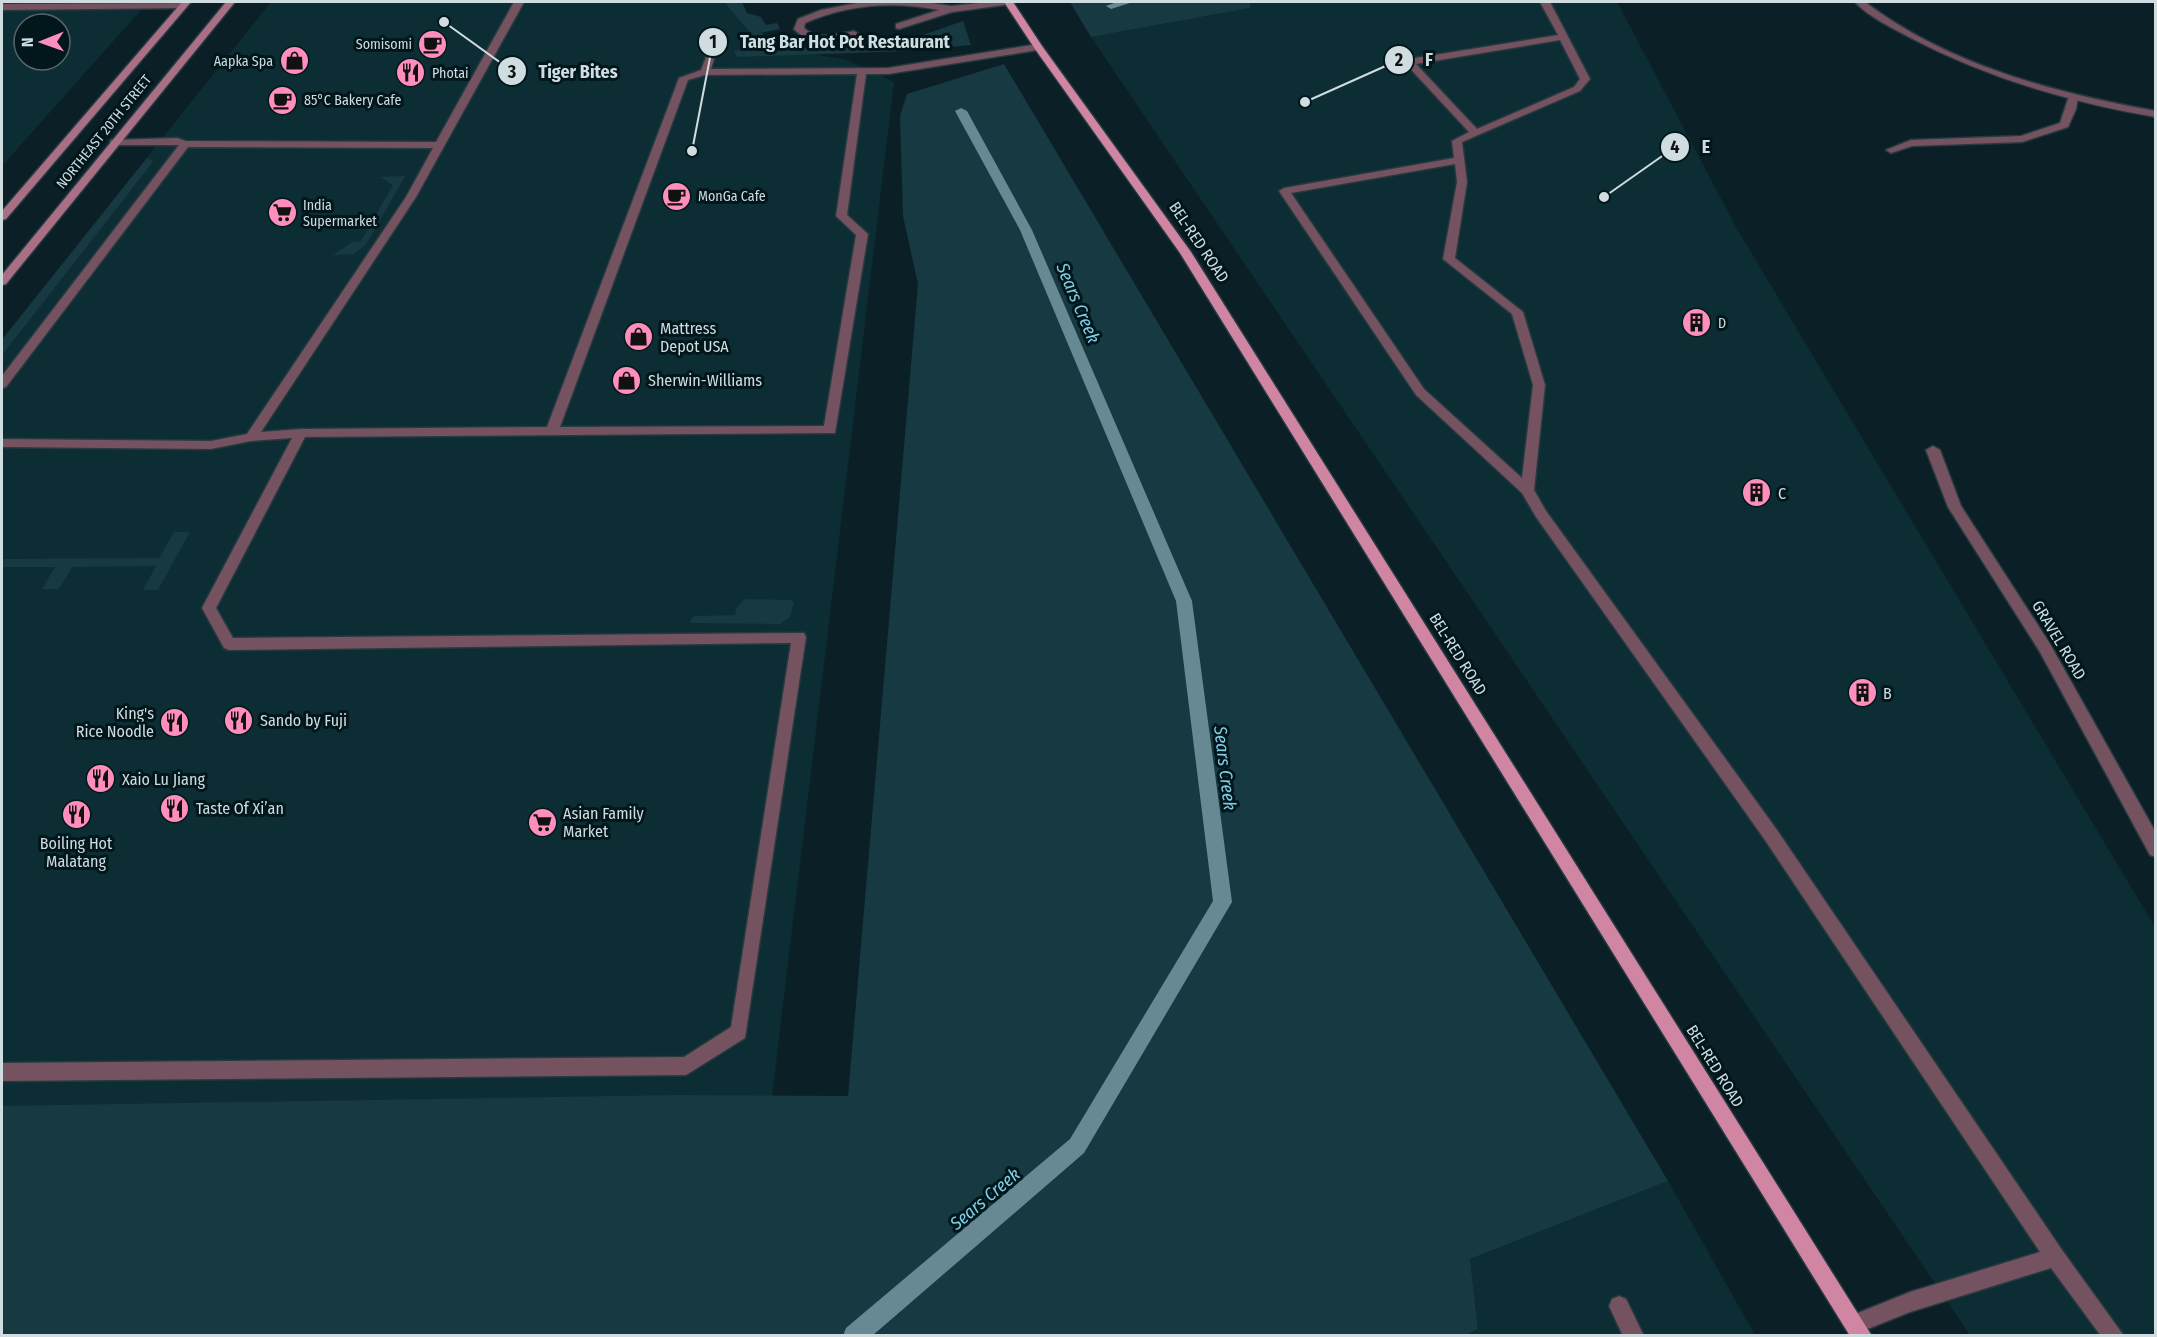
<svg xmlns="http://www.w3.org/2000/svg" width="2157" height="1337" viewBox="0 0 2157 1337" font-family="'Fira Sans Condensed',sans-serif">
  <rect width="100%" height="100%" fill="#0a2026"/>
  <!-- built -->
  <g fill="#0d2d35" fill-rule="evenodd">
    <path d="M2,2H148L2,166ZM24,24H60V60H24Z"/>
    <path d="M271,2H729L770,47L847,60L894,82L772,1096L2,1107V339Z"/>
    <path d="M1250,2H1617L1737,229L2155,927V1335H1970L1091,37L1249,8Z"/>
    <path d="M1668,1181L1755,1335L1467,1336L1478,1329L1470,1259Z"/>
  </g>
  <!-- green -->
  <g fill="#173942">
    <path d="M724,2H742L747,13L761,17L766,25L777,23L780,29L761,33L778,45H791L797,48H862L906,41L963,21L971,45L909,51L739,57L736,56L734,51L764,49Z"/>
    <path d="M1070,2H1250V8L1091,37Z"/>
    <path d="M1004,64L1668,1181L1470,1259L1478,1329L1467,1335H2V1106L678,1095L848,1096L918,284L903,216L900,116L907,94Z"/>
    <path d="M147,158L153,160L152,163L2,355V340Z"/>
    <path d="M405,176L366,245L354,254L333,255L352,242L361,241L393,185L380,177Z"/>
    <path d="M174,532H190L158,590H143L156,566L72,567L59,589H42L55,567H2V559L159,558Z"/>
    <path d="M745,599L791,600L794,603L790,617L780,624L691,623V618L694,616L735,615L737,607Z"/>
  </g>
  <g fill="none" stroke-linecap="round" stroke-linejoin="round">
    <!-- stream -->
    <g fill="#668994" fill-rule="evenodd">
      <path d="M1117,2H1133L1111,9L1106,6Z"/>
      <path d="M961,108L967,111L1032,230L1192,601L1232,902L1084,1153L872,1336H843L846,1328L1070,1139L1213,901L1176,601L1020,230L955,111Z"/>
    </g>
    <defs>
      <g id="lane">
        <path d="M514,2H524L416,197L261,432L301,429L547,427L679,78L701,70L706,57L714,59L711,69L888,68L1038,44L1043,47L1038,50L888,74H866L847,215L868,234L835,433L305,437L216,608L233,638L804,633L806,637L745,1038L686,1075L2,1081V1063L684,1057L731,1027L791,643L229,650L224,648L202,608L292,438L251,441L211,449L2,447V439L211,441L247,434L406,197L433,148L188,147L6,387L2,388V376L179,145H115L110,142L111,140L177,138L186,141L436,142ZM857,74L836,216L856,235L824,426L560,427L688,80L705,75Z"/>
        <path d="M862,2H925L951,6L987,2H1009L1004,5L952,12L899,29L896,28V24L939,10C894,1 848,4 805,23L804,28C818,41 837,34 854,31L859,34C842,45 808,45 794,29L798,19L821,10Z"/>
        <path d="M1540,2H1550L1590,79L1580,91L1462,142L1467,182L1455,258L1523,312L1545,385L1534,490L1546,511L1777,830L2062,1250L2124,1336H2101L2051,1268L1910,1312L1855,1334L1848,1331L1845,1324L1848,1317L1910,1292L2040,1252L1765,840L1536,517L1522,493L1416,395L1279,191L1284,188L1454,158L1452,141L1469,132L1404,62L1409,59L1558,35ZM1560,40L1580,79L1574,87L1477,129L1416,64ZM1455,164L1457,182L1443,259L1512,314L1533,385L1522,478L1424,389L1291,193Z"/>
        <path d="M182,3L187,6L185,8L2,10V4Z"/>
        <path d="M2069,96L2078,98L2076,109L2068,127L2022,142L1912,146L1891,153L1886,150L1911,140L2021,136L2060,123Z"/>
        <path d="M1619,1296L1626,1299L1644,1336H1623L1609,1306L1612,1299Z"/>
      </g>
      <g id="street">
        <path d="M1855,2H1865C1948,65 2055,93 2156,111V117C2069,102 1987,78 1909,37C1891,27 1869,17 1855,2Z"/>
        <path d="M1933,446L1940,450L1961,506L2050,644L2156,833V857L2150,855L2040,652L1948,507L1926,450Z"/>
      </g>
      <g id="secondary">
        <path d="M182,2H191L6,219L2,220V211Z"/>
        <path d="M226,2H235L6,284L2,285V275Z"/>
      </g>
      <path id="primary" d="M1004,2H1013L1042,46L1191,252L1872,1336H1850L1180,253L1035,49Z"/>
    </defs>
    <!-- lane casing -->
    <use href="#lane" stroke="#263a40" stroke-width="3"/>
    <!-- street casing -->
    <use href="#street" stroke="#263a40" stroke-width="3"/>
    <!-- secondary casing -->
    <use href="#secondary" stroke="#263a40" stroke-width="3"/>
    <!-- primary casing -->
    <use href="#primary" stroke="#263a40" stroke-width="3"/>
    <!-- lane -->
    <use href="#lane" fill="#75525f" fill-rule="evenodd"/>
    <!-- street -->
    <use href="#street" fill="#75525f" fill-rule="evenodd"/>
    <!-- secondary -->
    <use href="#secondary" fill="#a86f85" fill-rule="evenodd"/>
    <!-- primary -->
    <use href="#primary" fill="#d086a2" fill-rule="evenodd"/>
  </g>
  <!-- icons -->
  <defs>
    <symbol id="cafe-disc" viewBox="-11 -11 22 22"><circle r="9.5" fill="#fe8ebc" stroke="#02171c"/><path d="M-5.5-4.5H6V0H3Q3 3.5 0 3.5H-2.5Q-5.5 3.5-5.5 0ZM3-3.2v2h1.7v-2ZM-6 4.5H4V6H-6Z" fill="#111"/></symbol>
    <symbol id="shop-disc" viewBox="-11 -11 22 22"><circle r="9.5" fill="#fe8ebc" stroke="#02171c"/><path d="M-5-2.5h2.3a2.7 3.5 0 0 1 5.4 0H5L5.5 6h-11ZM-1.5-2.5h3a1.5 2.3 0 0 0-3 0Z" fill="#111"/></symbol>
    <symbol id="restaurant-disc" viewBox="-11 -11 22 22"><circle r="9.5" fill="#fe8ebc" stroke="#02171c"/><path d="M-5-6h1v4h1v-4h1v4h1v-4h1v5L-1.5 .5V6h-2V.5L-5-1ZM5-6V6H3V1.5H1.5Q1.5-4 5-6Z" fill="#111"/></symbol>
    <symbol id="supermarket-disc" viewBox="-11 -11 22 22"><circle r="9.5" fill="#fe8ebc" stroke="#02171c"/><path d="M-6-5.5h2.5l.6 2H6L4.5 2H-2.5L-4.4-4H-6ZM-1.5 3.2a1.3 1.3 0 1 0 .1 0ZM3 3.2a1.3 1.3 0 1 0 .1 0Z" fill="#111"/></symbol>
    <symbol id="building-disc" viewBox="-11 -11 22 22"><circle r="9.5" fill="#fe8ebc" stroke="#02171c"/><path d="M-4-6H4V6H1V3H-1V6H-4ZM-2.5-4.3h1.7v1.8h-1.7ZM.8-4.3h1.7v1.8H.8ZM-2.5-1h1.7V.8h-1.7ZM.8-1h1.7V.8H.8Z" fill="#111"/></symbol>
  </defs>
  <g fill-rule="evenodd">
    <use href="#cafe-disc" x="416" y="28" width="33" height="33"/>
    <use href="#shop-disc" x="278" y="44" width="33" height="33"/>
    <use href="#restaurant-disc" x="394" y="56" width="33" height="33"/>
    <use href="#cafe-disc" x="266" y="84" width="33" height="33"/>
    <use href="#cafe-disc" x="660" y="180" width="33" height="33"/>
    <use href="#supermarket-disc" x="266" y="196" width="33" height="33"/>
    <use href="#building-disc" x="1680" y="306" width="33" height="33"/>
    <use href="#shop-disc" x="622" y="320" width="33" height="33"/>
    <use href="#shop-disc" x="610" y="364" width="33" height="33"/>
    <use href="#building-disc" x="1740" y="476" width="33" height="33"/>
    <use href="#building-disc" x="1846" y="676" width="33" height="33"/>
    <use href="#restaurant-disc" x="222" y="704" width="33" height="33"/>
    <use href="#restaurant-disc" x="158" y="706" width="33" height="33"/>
    <use href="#restaurant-disc" x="84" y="762" width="33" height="33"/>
    <use href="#restaurant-disc" x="158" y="792" width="33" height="33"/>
    <use href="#restaurant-disc" x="60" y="798" width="33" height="33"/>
    <use href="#supermarket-disc" x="526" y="806" width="33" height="33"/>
  </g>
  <g text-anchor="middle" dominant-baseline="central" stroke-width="6" stroke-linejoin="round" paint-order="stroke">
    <!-- far-poi labels -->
    <g font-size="14" fill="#cfdce0" stroke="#02171c" text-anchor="start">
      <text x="412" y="44" text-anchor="end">Somisomi</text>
      <text x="273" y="61" text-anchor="end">Aapka Spa</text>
      <text x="432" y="73">Photai</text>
      <text x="304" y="100">85°C Bakery Cafe</text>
      <text x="698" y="196">MonGa Cafe</text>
      <text x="303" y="205">India<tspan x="303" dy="16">Supermarket</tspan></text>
      <text x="1718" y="323">D</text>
    </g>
    <!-- far-street labels -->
    <g font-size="14" fill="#cfdce0" stroke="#02171c">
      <text transform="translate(104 132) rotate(-51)">NORTHEAST 20TH STREET</text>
    </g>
    <!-- street labels -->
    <g font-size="16" fill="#cfdce0" stroke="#02171c">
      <text transform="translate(1199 242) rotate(56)">BEL-RED ROAD</text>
      <text transform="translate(2059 640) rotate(59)">GRAVEL ROAD</text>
      <text transform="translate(1458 654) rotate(58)">BEL-RED ROAD</text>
      <text transform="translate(1715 1066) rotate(58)">BEL-RED ROAD</text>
    </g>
    <!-- poi labels -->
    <g font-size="16" fill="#cfdce0" stroke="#02171c" text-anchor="start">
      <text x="660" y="328">Mattress<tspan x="660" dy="18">Depot USA</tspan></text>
      <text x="648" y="380">Sherwin-Williams</text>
      <text x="1778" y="493">C</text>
      <text x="1883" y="693">B</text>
      <text x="154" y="713" text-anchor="end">King's<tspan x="154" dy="18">Rice Noodle</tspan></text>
      <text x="260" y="720">Sando by Fuji</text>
      <text x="122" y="779">Xaio Lu Jiang</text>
      <text x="196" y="808">Taste Of Xi’an</text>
      <text x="563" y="813">Asian Family<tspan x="563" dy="18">Market</tspan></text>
      <text x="76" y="843" text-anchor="middle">Boiling Hot<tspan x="76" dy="18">Malatang</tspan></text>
    </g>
    <!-- water labels -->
    <g font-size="18" font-style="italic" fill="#81d0e7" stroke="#02171c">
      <text transform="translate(1078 303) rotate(67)">Sears Creek</text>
      <text transform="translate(1225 768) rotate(83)">Sears Creek</text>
      <text transform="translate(985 1199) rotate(-40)">Sears Creek</text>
    </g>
  </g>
  <!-- callouts -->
  <path fill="none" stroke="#cfdce0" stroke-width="2" d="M692 151L713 42M1305 102L1399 60M444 22L512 71M1604 197L1675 147"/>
  <g fill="#cfdce0" stroke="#02171c" stroke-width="2">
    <circle cx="692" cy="151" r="6"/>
    <circle cx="1305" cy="102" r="6"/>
    <circle cx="444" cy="22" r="6"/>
    <circle cx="1604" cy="197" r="6"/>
    <circle cx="713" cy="42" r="15"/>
    <circle cx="1399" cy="60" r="15"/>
    <circle cx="512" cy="71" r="15"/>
    <circle cx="1675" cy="147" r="15"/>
  </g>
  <g font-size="18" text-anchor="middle" font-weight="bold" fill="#111">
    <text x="713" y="48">1</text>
    <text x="1399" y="66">2</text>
    <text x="512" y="78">3</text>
    <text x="1675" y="153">4</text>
  </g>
  <g font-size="18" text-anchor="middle" font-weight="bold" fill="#cfdce0" stroke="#02171c" stroke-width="6" stroke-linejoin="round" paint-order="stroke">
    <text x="845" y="48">Tang Bar Hot Pot Restaurant</text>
    <text x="1429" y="66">F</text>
    <text x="578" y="78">Tiger Bites</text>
    <text x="1706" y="153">E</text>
  </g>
  <!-- border -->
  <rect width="2157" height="1337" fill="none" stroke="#cfdce0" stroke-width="6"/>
  <!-- north arrow -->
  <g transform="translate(42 42) rotate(269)"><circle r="28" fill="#02171c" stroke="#54666a" stroke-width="1.5"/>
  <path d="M0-4.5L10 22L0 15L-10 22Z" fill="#fe8ebc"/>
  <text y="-9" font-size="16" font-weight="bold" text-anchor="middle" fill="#cfdce0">N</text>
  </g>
</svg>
